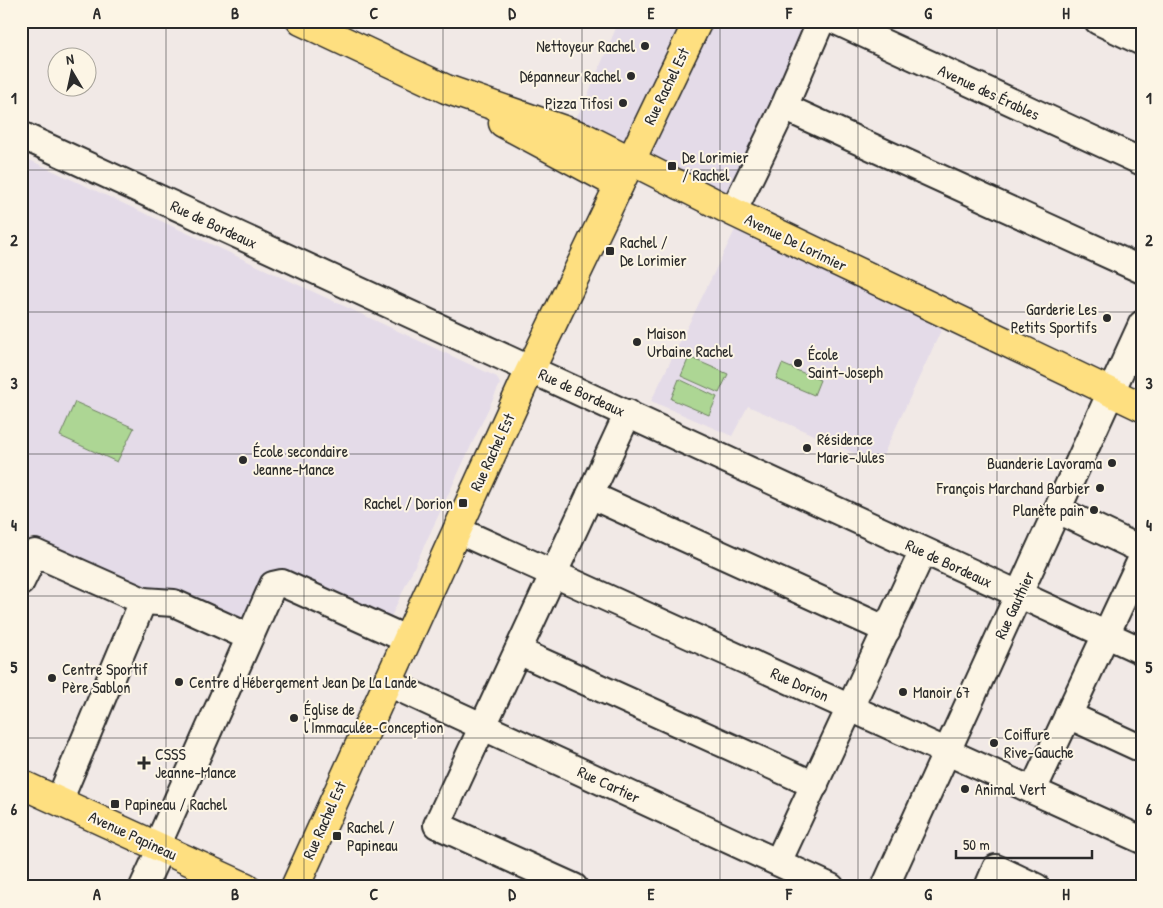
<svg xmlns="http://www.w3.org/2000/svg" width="1163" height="908" viewBox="0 0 1163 908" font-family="'Patrick Hand',sans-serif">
  <rect width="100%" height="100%" fill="#f1e9e6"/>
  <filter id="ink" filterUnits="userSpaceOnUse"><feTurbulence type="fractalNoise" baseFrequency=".02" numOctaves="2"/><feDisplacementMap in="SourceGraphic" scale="10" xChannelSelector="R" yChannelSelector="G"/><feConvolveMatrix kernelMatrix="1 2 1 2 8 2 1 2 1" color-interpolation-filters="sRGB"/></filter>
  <g filter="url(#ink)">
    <!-- built -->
    <g fill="#e4dbe8">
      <path d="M619,21H682L695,27L698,21H818L732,205L571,126L584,104Z"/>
      <path d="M21,156L497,377L500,384L388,623L274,572L247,633L31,537L21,557Z"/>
      <path d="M735,230L944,324L879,464L748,406L732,436L651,401Z"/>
    </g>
    <!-- grass -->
    <g fill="#add694" stroke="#6c8060">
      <path d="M689,357L728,374L719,393L681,376Z"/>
      <path d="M782,364L820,380L814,395L776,379Z"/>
      <path d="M679,379L717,397L709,415L671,399Z"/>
      <path d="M75,402L134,428L117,462L60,436Z"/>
    </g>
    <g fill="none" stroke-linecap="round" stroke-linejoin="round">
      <defs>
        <g id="minor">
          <path d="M836,21L1142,162"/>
          <path d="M1098,21L1142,42"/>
          <path d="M784,107L1142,270"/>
          <path d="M21,135L1142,651"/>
          <path d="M733,212L784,107L821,21"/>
          <path d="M590,495L887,630"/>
          <path d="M1058,510L1142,550"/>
          <path d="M457,530L1142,840"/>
          <path d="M21,582L35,553L143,601L59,801"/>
          <path d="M143,601L174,603L249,637"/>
          <path d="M518,651L815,785"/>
          <path d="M386,682L831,887"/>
          <path d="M1068,715L1142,749"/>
          <path d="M1033,790L1142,558"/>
          <path d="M157,846L273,585L282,583L406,639"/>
          <path d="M778,862L923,551"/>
          <path d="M143,887L161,848"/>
          <path d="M574,887L437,825L628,413"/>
          <path d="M885,887L1142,324"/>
          <path d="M988,887L996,868L1036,887"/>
        </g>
        <g id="major">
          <path d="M301,21L446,89L584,137L733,212L1142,407"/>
          <path d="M503,123L619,185"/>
          <path d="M21,784L246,887"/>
          <path d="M295,887L523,385L698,21"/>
        </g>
      </defs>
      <!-- minor casing -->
      <use href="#minor" stroke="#2b2b2b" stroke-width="30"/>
      <!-- major casing -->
      <use href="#major" stroke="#2b2b2b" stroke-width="31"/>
      <!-- minor -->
      <use href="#minor" stroke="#fcf5e5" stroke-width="26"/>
      <!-- major -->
      <use href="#major" stroke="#fedf80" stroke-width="28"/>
    </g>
  </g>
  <!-- grid -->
  <path fill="none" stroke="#2b2b2b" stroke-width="1" stroke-opacity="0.55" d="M166,21V887M304,21V887M443,21V887M582,21V887M720,21V887M858,21V887M997,21V887M21,170H1142M21,312H1142M21,454H1142M21,596H1142M21,738H1142"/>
  <!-- markers -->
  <g fill="#2b2b2b" stroke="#fcf5e5" stroke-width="2">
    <circle cx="645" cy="46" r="5"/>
    <circle cx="631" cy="76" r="5"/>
    <circle cx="623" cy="103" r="5"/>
    <rect x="667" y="161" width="10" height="10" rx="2.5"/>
    <rect x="605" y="246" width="10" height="10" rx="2.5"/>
    <circle cx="1107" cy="318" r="5"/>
    <circle cx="637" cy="342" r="5"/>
    <circle cx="798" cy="363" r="5"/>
    <circle cx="807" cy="448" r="5"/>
    <circle cx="243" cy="460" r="5"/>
    <circle cx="1112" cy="463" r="5"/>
    <circle cx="1100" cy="488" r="5"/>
    <rect x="458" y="498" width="10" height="10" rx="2.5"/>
    <circle cx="1094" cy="510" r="5"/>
    <circle cx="52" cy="678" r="5"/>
    <circle cx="179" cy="682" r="5"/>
    <circle cx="903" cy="692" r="5"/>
    <circle cx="294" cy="718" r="5"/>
    <circle cx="994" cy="743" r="5"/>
    <path d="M141.5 755.5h5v5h5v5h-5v5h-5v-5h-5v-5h5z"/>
    <circle cx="965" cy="789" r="5"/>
    <rect x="110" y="799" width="10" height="10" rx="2.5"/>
    <rect x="332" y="831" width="10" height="10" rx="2.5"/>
  </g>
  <g text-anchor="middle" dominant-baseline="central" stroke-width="4" stroke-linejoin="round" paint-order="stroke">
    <!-- poi labels -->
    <g font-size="16" fill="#2b2b2b" stroke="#fcf5e5" text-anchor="start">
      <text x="635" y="46" text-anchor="end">Nettoyeur Rachel</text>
      <text x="621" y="76" text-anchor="end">Dépanneur Rachel</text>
      <text x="613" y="103" text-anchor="end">Pizza Tifosi</text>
      <text x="682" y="157">De Lorimier<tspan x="682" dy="18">/ Rachel</tspan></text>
      <text x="620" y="242">Rachel /<tspan x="620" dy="18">De Lorimier</tspan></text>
      <text x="1097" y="309" text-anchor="end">Garderie Les<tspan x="1097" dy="18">Petits Sportifs</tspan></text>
      <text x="647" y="333">Maison<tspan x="647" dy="18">Urbaine Rachel</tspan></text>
      <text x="808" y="354">École<tspan x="808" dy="18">Saint-Joseph</tspan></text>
      <text x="817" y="439">Résidence<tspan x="817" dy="18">Marie-Jules</tspan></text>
      <text x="253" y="451">École secondaire<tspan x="253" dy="18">Jeanne-Mance</tspan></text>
      <text x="1102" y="463" text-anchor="end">Buanderie Lavorama</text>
      <text x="1090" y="488" text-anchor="end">François Marchand Barbier</text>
      <text x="453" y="503" text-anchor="end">Rachel / Dorion</text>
      <text x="1084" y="510" text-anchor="end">Planète pain</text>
      <text x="62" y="669">Centre Sportif<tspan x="62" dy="18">Père Sablon</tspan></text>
      <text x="189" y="682">Centre d'Hébergement Jean De La Lande</text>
      <text x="913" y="692">Manoir 67</text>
      <text x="304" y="709">Église de<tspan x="304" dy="18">l'Immaculée-Conception</tspan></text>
      <text x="1004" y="734">Coiffure<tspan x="1004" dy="18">Rive-Gauche</tspan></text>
      <text x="155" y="754">CSSS<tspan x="155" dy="18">Jeanne-Mance</tspan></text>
      <text x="975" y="789">Animal Vert</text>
      <text x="125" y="804">Papineau / Rachel</text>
      <text x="347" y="827">Rachel /<tspan x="347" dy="18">Papineau</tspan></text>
    </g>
    <!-- street labels -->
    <g font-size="16" fill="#2b2b2b" stroke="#fcf5e5">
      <text transform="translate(666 86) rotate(-64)">Rue Rachel Est</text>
      <text transform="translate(989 92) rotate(25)">Avenue des Érables</text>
      <text transform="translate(214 224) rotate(25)">Rue de Bordeaux</text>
      <text transform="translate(796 242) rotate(26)">Avenue De Lorimier</text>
      <text transform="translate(582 392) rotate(25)">Rue de Bordeaux</text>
      <text transform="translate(492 452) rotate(-65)">Rue Rachel Est</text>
      <text transform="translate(949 563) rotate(25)">Rue de Bordeaux</text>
      <text transform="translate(1014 605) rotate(-65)">Rue Gauthier</text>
      <text transform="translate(800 684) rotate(24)">Rue Dorion</text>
      <text transform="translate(609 784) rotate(25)">Rue Cartier</text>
      <text transform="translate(324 820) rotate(-66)">Rue Rachel Est</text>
      <text transform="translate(133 835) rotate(25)">Avenue Papineau</text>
    </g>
  </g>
  <!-- margin -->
  <rect width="1163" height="908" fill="none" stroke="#fcf5e5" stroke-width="55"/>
  <!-- north arrow -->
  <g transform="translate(72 72) rotate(351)"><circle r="24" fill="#fcf5e5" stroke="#a8a49b"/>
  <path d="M0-4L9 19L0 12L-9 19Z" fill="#2b2b2b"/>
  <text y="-8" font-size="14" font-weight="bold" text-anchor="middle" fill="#2b2b2b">N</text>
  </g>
  <!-- scale -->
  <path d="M956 850v8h136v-8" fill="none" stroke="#2b2b2b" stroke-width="2.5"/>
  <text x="963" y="850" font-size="15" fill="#2b2b2b" stroke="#fcf5e5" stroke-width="4" paint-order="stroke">50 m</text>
  <rect x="28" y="28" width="1108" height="852" fill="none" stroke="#2b2b2b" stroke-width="2"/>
  <g font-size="16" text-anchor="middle" font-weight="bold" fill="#2b2b2b">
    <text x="97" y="19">A</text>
    <text x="235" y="19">B</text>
    <text x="374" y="19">C</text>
    <text x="512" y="19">D</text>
    <text x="651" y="19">E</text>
    <text x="789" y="19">F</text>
    <text x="928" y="19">G</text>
    <text x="1066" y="19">H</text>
    <text x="14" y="104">1</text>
    <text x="1149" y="104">1</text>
    <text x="14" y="246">2</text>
    <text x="1149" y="246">2</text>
    <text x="14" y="389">3</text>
    <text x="1149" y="389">3</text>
    <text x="14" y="531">4</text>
    <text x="1149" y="531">4</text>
    <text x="14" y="673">5</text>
    <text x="1149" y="673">5</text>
    <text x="14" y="815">6</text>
    <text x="1149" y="815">6</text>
    <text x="97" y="900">A</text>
    <text x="235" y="900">B</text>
    <text x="374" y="900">C</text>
    <text x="512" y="900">D</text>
    <text x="651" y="900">E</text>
    <text x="789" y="900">F</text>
    <text x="928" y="900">G</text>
    <text x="1066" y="900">H</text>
  </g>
</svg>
